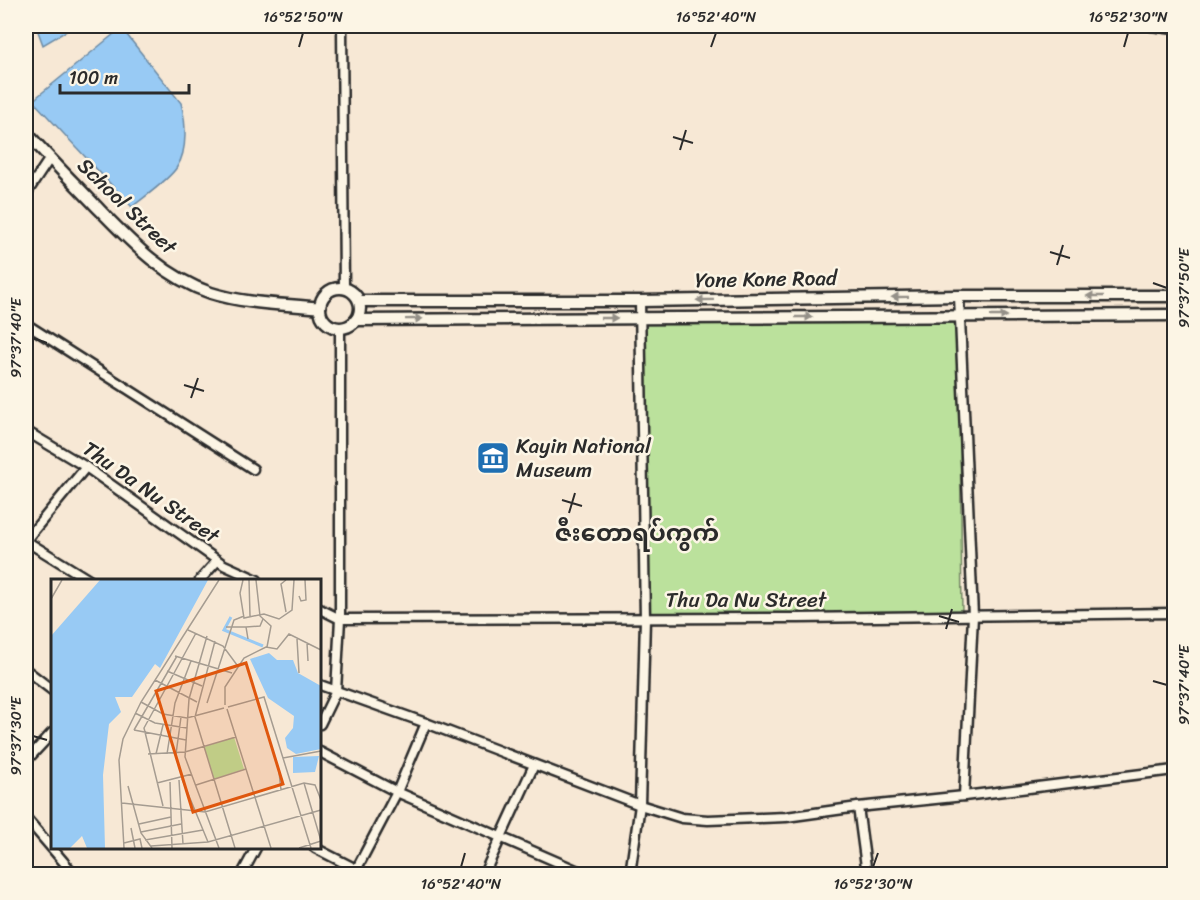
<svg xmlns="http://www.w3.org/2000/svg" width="1200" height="900" viewBox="0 0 1200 900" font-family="Sriracha,'Noto Sans Myanmar',sans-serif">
  <rect width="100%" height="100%" fill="#f7e8d5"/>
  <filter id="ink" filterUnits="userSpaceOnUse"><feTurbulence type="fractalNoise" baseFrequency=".0167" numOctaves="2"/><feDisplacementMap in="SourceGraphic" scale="12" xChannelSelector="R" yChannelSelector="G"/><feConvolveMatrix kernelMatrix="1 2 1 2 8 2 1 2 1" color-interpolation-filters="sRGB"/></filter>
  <g filter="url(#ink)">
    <!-- green -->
    <path fill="#bbe19c" stroke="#738664" stroke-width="1.5" d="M959,316L962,618L645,619L639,318Z"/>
    <!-- water -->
    <g fill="#98caf4" stroke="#6c8aa4" stroke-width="1.5">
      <path d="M36,26H75L43,45Z"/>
      <path d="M120,29L123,30L181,103C186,121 188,150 177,167C170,179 144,197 132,207L35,103V99L38,96Z"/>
    </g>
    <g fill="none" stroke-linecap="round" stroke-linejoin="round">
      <defs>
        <g id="minor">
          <path d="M342,26L344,289"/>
          <path d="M1151,26L1174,29"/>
          <path d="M26,194L50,158"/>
          <path d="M959,296L973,616L964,796"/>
          <path d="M26,324L253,469"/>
          <path d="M26,431L86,467L224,565L257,580"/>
          <path d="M26,540L86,467"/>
          <path d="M26,541L89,580"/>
          <path d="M200,580L217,561"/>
          <path d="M320,609L340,619L799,618L1174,613"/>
          <path d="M26,670L52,690"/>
          <path d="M320,685L426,723L640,805L682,818L708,820L786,817L858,807L964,796L1174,770"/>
          <path d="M320,724L336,691L340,619V328"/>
          <path d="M320,752L397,792L585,874"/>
          <path d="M26,761L52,733"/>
          <path d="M858,807L867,874"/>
          <path d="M26,818L74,874"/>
          <path d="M315,848L366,874"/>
          <path d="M242,874L256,848"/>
          <path d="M354,874L397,792L426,723"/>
          <path d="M484,874L534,765"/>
          <path d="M630,874L640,805L645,619L640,301"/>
        </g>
        <g id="tertiary">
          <path d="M26,132C48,157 72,181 95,205C129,240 163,277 211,293C246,304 284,304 320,308"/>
          <circle cx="340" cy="308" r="20"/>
          <path d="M359,301H640L959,296H1174"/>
          <path d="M356,320L1174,315"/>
        </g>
      </defs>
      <!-- minor casing -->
      <use href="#minor" stroke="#2b2b2b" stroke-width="13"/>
      <!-- tertiary casing -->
      <use href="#tertiary" stroke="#2b2b2b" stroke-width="15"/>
      <!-- minor -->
      <use href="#minor" stroke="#fcf5e5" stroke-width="8"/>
      <!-- tertiary -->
      <use href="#tertiary" stroke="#fcf5e5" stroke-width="10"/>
    </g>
    <!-- one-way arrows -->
    <defs><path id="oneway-solid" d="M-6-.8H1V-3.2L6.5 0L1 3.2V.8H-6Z" transform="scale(1.5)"/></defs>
    <g fill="#949088">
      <use href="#oneway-solid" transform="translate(1095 296) rotate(180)"/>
      <use href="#oneway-solid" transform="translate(900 297) rotate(179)"/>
      <use href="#oneway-solid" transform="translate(705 300) rotate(179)"/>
      <use href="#oneway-solid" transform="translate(999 316)"/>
      <use href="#oneway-solid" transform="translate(804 317)"/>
      <use href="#oneway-solid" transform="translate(609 318)"/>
      <use href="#oneway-solid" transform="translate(414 319) rotate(-1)"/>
    </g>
  </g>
  <!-- ticks -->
  <path fill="none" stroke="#2b2b2b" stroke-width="2" d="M299,47L303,33M711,47L716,33M1124,47L1128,33M673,137L693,143M680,150L686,130M1050,252L1070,258M1057,265L1063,245M1153,283L1167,288M33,338L47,343M184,385L204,391M191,398L198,378M562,500L582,506M569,513L575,493M939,616L959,622M946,629L952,609M1153,681L1167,685M33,736L47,740M461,867L465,853M873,867L878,853"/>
  <!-- icons -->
  <defs>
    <symbol id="museum-square" viewBox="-11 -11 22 22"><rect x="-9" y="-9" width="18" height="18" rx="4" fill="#1f6fb2" stroke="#fcf5e5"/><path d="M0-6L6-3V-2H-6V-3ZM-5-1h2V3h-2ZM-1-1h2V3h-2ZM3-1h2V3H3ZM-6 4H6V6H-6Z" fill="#fff"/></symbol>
  </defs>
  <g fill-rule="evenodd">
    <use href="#museum-square" x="474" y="439" width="38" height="38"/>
  </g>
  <g text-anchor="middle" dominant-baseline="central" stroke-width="5" stroke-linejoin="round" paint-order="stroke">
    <!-- street labels -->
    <g font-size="21" fill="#2b2b2b" stroke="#fcf5e5">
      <text transform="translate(127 206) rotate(44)">School Street</text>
      <text transform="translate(766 279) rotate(-1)">Yone Kone Road</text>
      <text transform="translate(151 492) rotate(35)">Thu Da Nu Street</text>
      <text x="746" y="600">Thu Da Nu Street</text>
    </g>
    <!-- poi labels -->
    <g font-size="21" fill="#2b2b2b" stroke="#fcf5e5" text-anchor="start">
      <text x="516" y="446">Kayin National<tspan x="516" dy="24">Museum</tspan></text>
    </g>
    <!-- quarter labels -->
    <g font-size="24" font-weight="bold" fill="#2b2b2b" stroke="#fcf5e5">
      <text x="637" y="533">ဇီးတောရပ်ကွက်</text>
    </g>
  </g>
  <!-- overview -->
  <g transform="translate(51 579)">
    <rect width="270" height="270" fill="#f7e8d5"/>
    <path d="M183,158L193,190L163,200L153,168Z" fill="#bbe19c"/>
    <path d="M49,1H157L109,89L104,85L81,118H64L70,133L58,145L52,196L54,269H36L31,257L19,269H0V57ZM218,74L226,81H242L247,94L270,107V170L245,175L236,169L234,159L242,149L243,137L217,119L199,80ZM268,177L264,193L242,194V178Z" fill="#98caf4"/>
    <path fill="none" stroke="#98caf4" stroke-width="3" d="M180,38L173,51L212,67"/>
    <path fill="none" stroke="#a59c91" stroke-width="1.5" d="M192,1L189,14L193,39L213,35L228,40L241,31L243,1M198,1L199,37M205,1L209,37L220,47L216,68M235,1L230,5L235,33M248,17L250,22L255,21L254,1M0,20L11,1M175,48H195L197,60M195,48L209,47L212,40M137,51L172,67L186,86M156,57L138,120L134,178L168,269M246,60L248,94M164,62L144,138L184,269M256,64L257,82M124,77L181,94M116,92L151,107M104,101L146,123M90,123L112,135L136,139L173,129M156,124L183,41L193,37M174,126V108L193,79L215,68L226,70L238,55L270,71M177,128L213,118L260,269M176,130L220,269M84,134L104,144L136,149M83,151L126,77M83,151L135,161M97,175L134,173L185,158M105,175L112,146M116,175L124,124L140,82M125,175L130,138M232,179L270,172M228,193L230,211M131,200L157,263M128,201L132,265M119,203L121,269M106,204L141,195M253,204L270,262M145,206L195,190M77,207L90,254L101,269M71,224L154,233L253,204L264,206L270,221M112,227L93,149L145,54M88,245L120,238M80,249L84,269M90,253L130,245M94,261L152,251M73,264L89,260L91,269M100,267L157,263L270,231M73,269L68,181L72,160L90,123L168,1M248,269L270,262"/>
    <path fill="#df570e" fill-opacity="0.15" stroke="#df570e" stroke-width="3" d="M195,84L232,205L142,233L105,112Z"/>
    <rect width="270" height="270" fill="none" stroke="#2b2b2b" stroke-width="3"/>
  </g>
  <!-- margin -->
  <rect width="1200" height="900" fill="none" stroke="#fcf5e5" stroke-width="66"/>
  <!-- scale -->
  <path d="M60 84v9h129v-9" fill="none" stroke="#2b2b2b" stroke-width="3"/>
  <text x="69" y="84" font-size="18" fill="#2b2b2b" stroke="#fcf5e5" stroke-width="4.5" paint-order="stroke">100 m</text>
  <rect x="33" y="33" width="1134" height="834" fill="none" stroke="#2b2b2b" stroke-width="2"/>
  <g font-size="15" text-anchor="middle" fill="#2b2b2b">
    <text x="303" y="22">16°52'50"N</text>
    <text x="716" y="22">16°52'40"N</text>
    <text x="1128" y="22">16°52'30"N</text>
    <text transform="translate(1184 288) rotate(-90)" y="5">97°37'50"E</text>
    <text transform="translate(16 338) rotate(-90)" y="5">97°37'40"E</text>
    <text transform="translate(1184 685) rotate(-90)" y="5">97°37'40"E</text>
    <text transform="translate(16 736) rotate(-90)" y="5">97°37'30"E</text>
    <text x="461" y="889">16°52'40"N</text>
    <text x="873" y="889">16°52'30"N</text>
  </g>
</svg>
